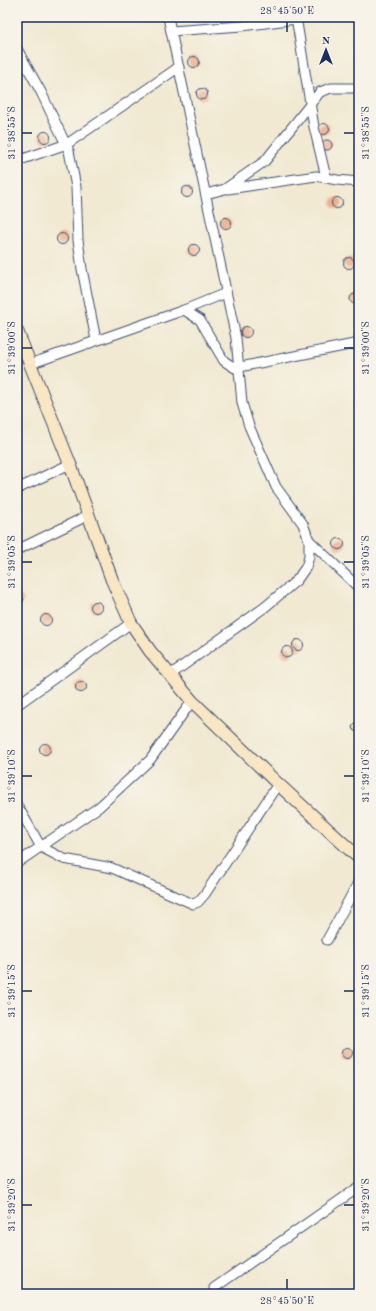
<svg xmlns="http://www.w3.org/2000/svg" width="376" height="1311" viewBox="0 0 376 1311" font-family="'Old Standard TT',serif">
  <rect width="100%" height="100%" fill="#f7f3e8"/>
  <filter id="ink" filterUnits="userSpaceOnUse"><feTurbulence type="fractalNoise" baseFrequency=".025" numOctaves="2"/><feDisplacementMap in="SourceGraphic" scale="8" xChannelSelector="R" yChannelSelector="G"/><feConvolveMatrix kernelMatrix="1 2 1 2 8 2 1 2 1" color-interpolation-filters="sRGB"/></filter>
  <filter id="wash" filterUnits="userSpaceOnUse"><feTurbulence type="fractalNoise" baseFrequency=".012" numOctaves="4" result="noise"/><feDisplacementMap in="SourceGraphic" scale="16" xChannelSelector="R" yChannelSelector="G"/><feGaussianBlur stdDeviation="0.9" result="paint"/><feColorMatrix in="noise" values="0 0 0 0 0 0 0 0 0 0 0 0 0 0 0 0 0 1.4 0 .05"/><feComposite in="paint" operator="in"/></filter>
  <g filter="url(#wash)">
    <rect width="100%" height="100%" fill="#f1e9d1"/>
    <g id="blocks">
      <!-- building -->
      <g fill="#eeaf8d">
        <circle cx="194" cy="62" r="5.5"/>
        <circle cx="202" cy="94" r="5.5"/>
        <circle cx="324" cy="129" r="5.5"/>
        <circle cx="45" cy="137" r="5.5"/>
        <circle cx="327" cy="145" r="5"/>
        <circle cx="187" cy="192" r="5.5"/>
        <circle cx="337" cy="203" r="5.5"/>
        <circle cx="226" cy="223" r="5.5"/>
        <circle cx="62" cy="239" r="5.5"/>
        <circle cx="194" cy="250" r="5.5"/>
        <circle cx="349" cy="263" r="5.5"/>
        <circle cx="355" cy="299" r="5"/>
        <circle cx="246" cy="332" r="5.5"/>
        <circle cx="339" cy="544" r="5.5"/>
        <path d="M17,595L21,596L24,599L21,605L17,606Z"/>
        <circle cx="96" cy="607" r="5.5"/>
        <circle cx="46" cy="620" r="5.5"/>
        <circle cx="298" cy="645" r="5.5"/>
        <circle cx="287" cy="652" r="5.5"/>
        <circle cx="81" cy="687" r="5.5"/>
        <path d="M355,723H359V733L353,730L352,727Z"/>
        <circle cx="45" cy="749" r="5.5"/>
        <circle cx="347" cy="1053" r="5.5"/>
      </g>
    </g>
  </g>
  <g filter="url(#ink)">
    <use href="#blocks" fill-opacity="0" stroke="#3b4b6f" stroke-width="1"/>
    <g fill="none" stroke-linecap="round" stroke-linejoin="round">
      <defs>
        <g id="street">
          <path d="M168,17L236,338L242,403L249,426L276,487L303,524L309,540V557L306,567L297,580L265,607L170,675"/>
          <path d="M296,17L314,127L326,177"/>
          <path d="M171,31L242,26L296,19"/>
          <path d="M17,49L41,92L69,151L76,187L78,240L82,269L96,340"/>
          <path d="M17,161L67,144L179,67"/>
          <path d="M228,189L316,176L337,180L359,182"/>
          <path d="M206,194L225,189L265,161L320,92L331,88H359"/>
          <path d="M184,310L200,320L224,361L235,368L359,343"/>
          <path d="M30,364L184,310L226,293"/>
          <path d="M17,489L70,464"/>
          <path d="M309,540L359,588"/>
          <path d="M17,550L89,515"/>
          <path d="M17,705L131,623"/>
          <path d="M17,805L41,847L64,859L112,868L193,904L198,902L205,894L278,784"/>
          <path d="M17,863L99,807L150,760L192,701"/>
          <path d="M327,940L359,881"/>
          <path d="M214,1288L359,1187"/>
        </g>
        <path id="secondary" d="M17,331L70,464L112,580L131,623L150,651L192,701L278,784L359,858"/>
      </defs>
      <!-- street casing -->
      <use href="#street" stroke="#3b4b6f" stroke-width="11"/>
      <!-- secondary casing -->
      <use href="#secondary" stroke="#3b4b6f" stroke-width="14"/>
      <!-- street -->
      <use href="#street" stroke="#fff" stroke-width="9"/>
      <!-- secondary -->
      <use href="#secondary" stroke="#f9e7c3" stroke-width="12"/>
    </g>
  </g>
  <!-- ticks -->
  <path fill="none" stroke="#1b2f5e" stroke-width="1.5" d="M287,22V32M22,133H32M344,133H354M22,348H32M344,348H354M22,562H32M344,562H354M22,776H32M344,776H354M22,991H32M344,991H354M22,1205H32M344,1205H354M287,1279V1289"/>
  <!-- margin -->
  <rect width="376" height="1311" fill="none" stroke="#f7f3e8" stroke-width="44"/>
  <!-- north arrow -->
  <g transform="translate(326 50)" stroke="#f7f3e8" stroke-width="3" paint-order="stroke">
  <path d="M0-3L7 15L0 10L-7 15Z" fill="#1b2f5e"/>
  <text y="-6" font-size="11" font-weight="bold" text-anchor="middle" fill="#1b2f5e">N</text>
  </g>
  <rect x="22" y="22" width="332" height="1267" fill="none" stroke="#1b2f5e" stroke-width="1.5"/>
  <g font-size="10" text-anchor="middle" fill="#1b2f5e">
    <text x="287" y="14">28°45'50"E</text>
    <text transform="translate(11 133) rotate(-90)" y="4">31°38'55"S</text>
    <text transform="translate(365 133) rotate(-90)" y="4">31°38'55"S</text>
    <text transform="translate(11 348) rotate(-90)" y="4">31°39'00"S</text>
    <text transform="translate(365 348) rotate(-90)" y="4">31°39'00"S</text>
    <text transform="translate(11 562) rotate(-90)" y="4">31°39'05"S</text>
    <text transform="translate(365 562) rotate(-90)" y="4">31°39'05"S</text>
    <text transform="translate(11 776) rotate(-90)" y="4">31°39'10"S</text>
    <text transform="translate(365 776) rotate(-90)" y="4">31°39'10"S</text>
    <text transform="translate(11 991) rotate(-90)" y="4">31°39'15"S</text>
    <text transform="translate(365 991) rotate(-90)" y="4">31°39'15"S</text>
    <text transform="translate(11 1205) rotate(-90)" y="4">31°39'20"S</text>
    <text transform="translate(365 1205) rotate(-90)" y="4">31°39'20"S</text>
    <text x="287" y="1304">28°45'50"E</text>
  </g>
</svg>
